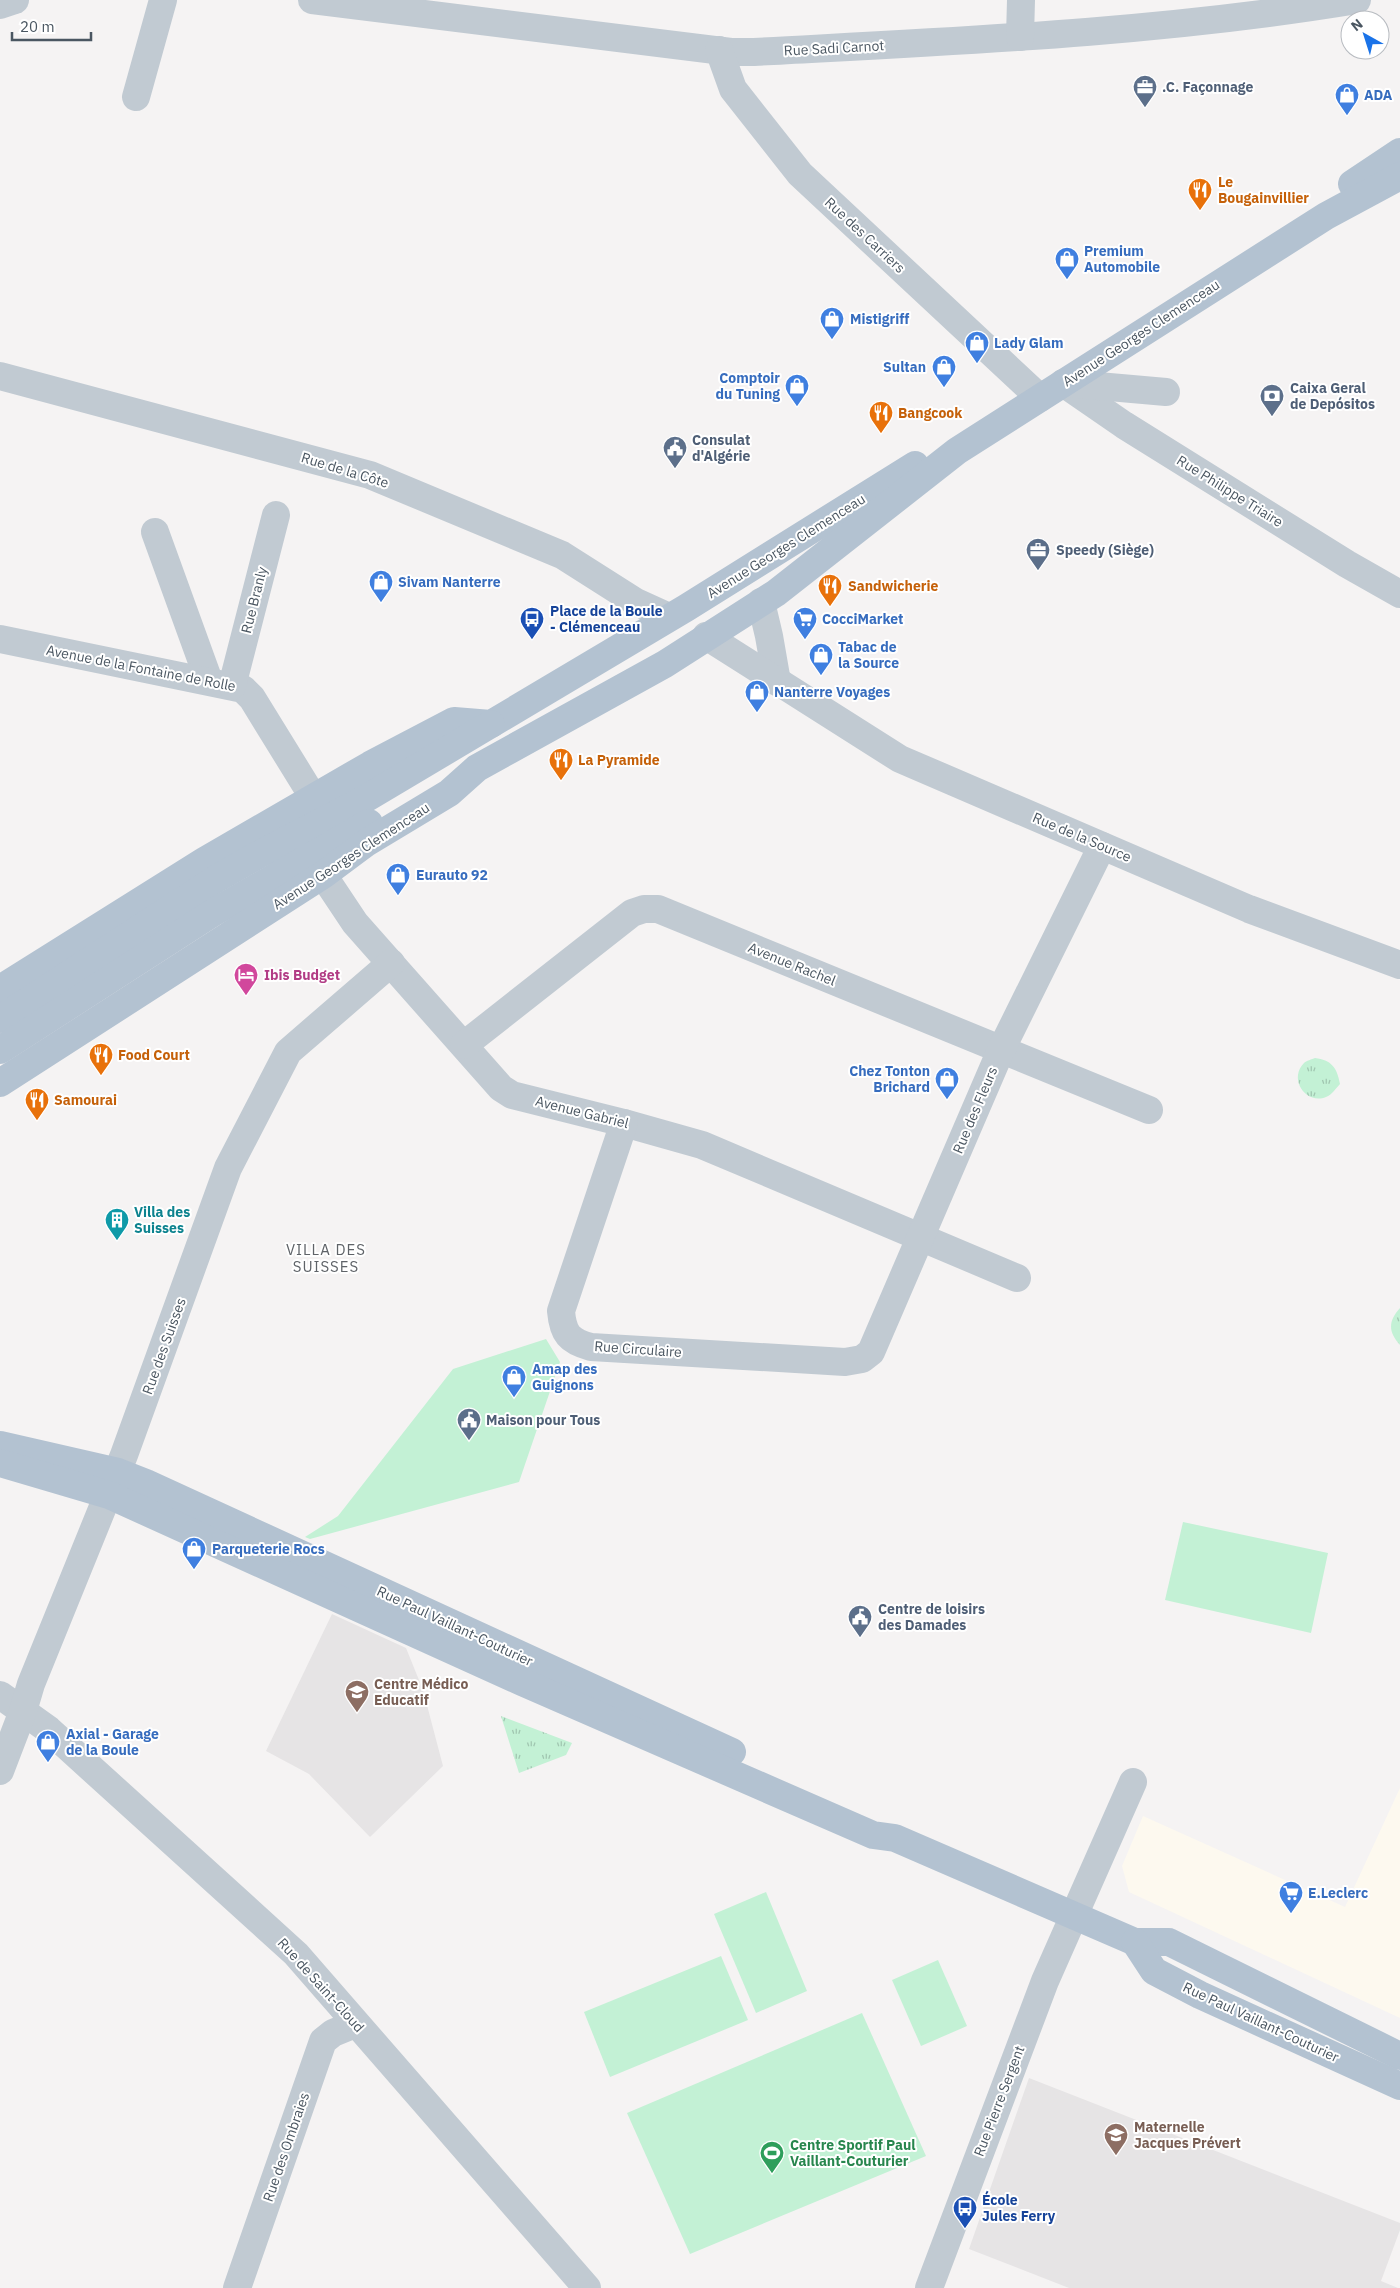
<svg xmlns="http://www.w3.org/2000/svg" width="1400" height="2288" viewBox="0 0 1400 2288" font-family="'IBM Plex Sans',sans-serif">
  <defs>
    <pattern id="park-tufts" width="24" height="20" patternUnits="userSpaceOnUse" patternTransform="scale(1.25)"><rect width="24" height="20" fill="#c3f1d5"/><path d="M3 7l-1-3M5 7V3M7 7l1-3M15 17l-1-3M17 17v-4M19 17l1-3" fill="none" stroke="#a0c6b0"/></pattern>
  </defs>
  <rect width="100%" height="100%" fill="#f5f3f3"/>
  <!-- commercial -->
  <path fill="#fdf9ef" d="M1400,1788V2018L1129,1892L1122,1866L1143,1816L1345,1907Z"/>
  <!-- education -->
  <g fill="#e6e4e5">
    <path d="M332,1614L406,1648L423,1690L443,1766L370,1837L309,1774L266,1751Z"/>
    <path d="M1029,2078L1400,2223V2230L1381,2281L1398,2288H1069L969,2249Z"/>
  </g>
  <!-- park -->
  <g fill="url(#park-tufts)">
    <path d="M1315,1058C1331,1060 1337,1067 1340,1084C1336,1088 1332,1095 1326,1097C1306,1105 1288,1079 1304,1063C1306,1061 1312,1059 1315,1058Z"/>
    <path d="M1400,1308V1345C1388,1332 1388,1321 1400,1308Z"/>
    <path d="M501,1716L572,1743L566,1755L519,1773Z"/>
  </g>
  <!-- garden -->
  <g fill="#c3f1d5">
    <path d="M546,1339L560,1362L519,1482L310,1539L305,1537L338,1516L453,1369Z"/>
    <path d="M1183,1522L1328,1553L1311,1633L1165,1600Z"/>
    <path d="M766,1892L807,1991L756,2013L714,1914Z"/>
    <path d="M721,1956L748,2020L610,2077L584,2012Z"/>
    <path d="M938,1960L967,2026L921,2046L892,1980Z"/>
    <path d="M862,2013L926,2156L690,2254L627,2113Z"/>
  </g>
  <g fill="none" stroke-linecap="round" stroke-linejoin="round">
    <!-- minor -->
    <g stroke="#c1cad2" stroke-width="28">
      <path d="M312,0L731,52H754C955,41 1158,33 1357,0"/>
      <path d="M0,5L15,0"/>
      <path d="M1020,37L1021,0"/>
      <path d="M719,50L733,89L800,174L1040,398"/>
      <path d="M136,97L163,0"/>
      <path d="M0,376L370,475L562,555L636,602L669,617"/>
      <path d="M1063,383L1124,425L1347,564L1400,594"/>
      <path d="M1064,383L1166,392"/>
      <path d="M155,532L209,681"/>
      <path d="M761,602L769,636L777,682"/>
      <path d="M706,636L900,759L1249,909L1400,965"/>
      <path d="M0,639L243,689L252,698L313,797"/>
      <path d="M232,686L276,515"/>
      <path d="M323,875L355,923L501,1088L512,1095L624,1123L702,1145L1017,1278"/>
      <path d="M464,1045L632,913L644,909H658L1149,1110"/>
      <path d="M624,1123L561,1311C563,1334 569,1341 591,1347L845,1362L862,1359L871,1352L1001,1050L1102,846"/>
      <path d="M0,1695L49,1730L296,1954L587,2288"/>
      <path d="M0,1771L23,1711L31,1684L124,1455L228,1168L288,1052L391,963"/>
      <path d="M237,2288L323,2041L333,2033L355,2024"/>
      <path d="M929,2288L1045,1981L1133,1782"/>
    </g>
    <!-- major -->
    <g stroke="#b3c2d1" stroke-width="28">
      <path d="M1352,184L1400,152"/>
      <path d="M0,989L204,861L370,765L454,721L491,724L686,608L915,465"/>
      <path d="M0,1019L216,879L258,855L360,802L491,724"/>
      <path d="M0,1050L214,912L369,823"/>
      <path d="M0,1083L323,875L366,843L449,793L477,768L665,664L776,593L957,451L1326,216L1400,176"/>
      <path d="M0,1445L118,1472L146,1483L732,1752"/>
      <path d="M0,1463L109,1495L522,1682L873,1835L895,1838L1135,1942H1169L1400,2056"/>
      <path d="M1135,1942L1154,1971L1200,1995L1400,2086"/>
    </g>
  </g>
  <!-- icons -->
  <defs>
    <symbol id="office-pin" viewBox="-11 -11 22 30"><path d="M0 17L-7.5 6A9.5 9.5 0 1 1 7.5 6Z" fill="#5c6f8a" stroke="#fff"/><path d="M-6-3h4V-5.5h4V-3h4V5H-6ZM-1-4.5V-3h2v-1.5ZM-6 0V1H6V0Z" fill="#fff"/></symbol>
    <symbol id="shop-pin" viewBox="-11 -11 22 30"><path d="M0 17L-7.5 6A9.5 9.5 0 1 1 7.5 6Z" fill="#3f7fe0" stroke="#fff"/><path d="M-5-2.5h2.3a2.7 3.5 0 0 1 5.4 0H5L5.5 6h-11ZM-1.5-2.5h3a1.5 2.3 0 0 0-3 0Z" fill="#fff"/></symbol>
    <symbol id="restaurant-pin" viewBox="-11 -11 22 30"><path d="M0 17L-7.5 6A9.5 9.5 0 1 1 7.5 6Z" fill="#e8710a" stroke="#fff"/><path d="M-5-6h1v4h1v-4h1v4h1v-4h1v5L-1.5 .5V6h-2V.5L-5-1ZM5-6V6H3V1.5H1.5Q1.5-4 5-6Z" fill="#fff"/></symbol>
    <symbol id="bank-pin" viewBox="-11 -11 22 30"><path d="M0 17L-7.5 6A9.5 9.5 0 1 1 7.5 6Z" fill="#5c6f8a" stroke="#fff"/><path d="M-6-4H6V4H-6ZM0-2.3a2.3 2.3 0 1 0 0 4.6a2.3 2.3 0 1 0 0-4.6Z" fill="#fff"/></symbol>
    <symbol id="civic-pin" viewBox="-11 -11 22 30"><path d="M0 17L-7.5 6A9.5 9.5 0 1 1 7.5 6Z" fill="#5c6f8a" stroke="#fff"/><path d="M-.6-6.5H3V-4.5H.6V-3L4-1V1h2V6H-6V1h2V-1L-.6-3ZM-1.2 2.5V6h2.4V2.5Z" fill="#fff"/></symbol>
    <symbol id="bus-pin" viewBox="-11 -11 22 30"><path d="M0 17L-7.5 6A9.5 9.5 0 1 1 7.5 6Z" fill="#1a4fb4" stroke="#fff"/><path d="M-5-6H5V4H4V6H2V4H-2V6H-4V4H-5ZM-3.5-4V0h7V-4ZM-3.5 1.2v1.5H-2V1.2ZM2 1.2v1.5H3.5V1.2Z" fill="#fff"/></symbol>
    <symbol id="supermarket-pin" viewBox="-11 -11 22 30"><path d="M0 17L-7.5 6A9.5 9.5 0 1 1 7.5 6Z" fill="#3f7fe0" stroke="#fff"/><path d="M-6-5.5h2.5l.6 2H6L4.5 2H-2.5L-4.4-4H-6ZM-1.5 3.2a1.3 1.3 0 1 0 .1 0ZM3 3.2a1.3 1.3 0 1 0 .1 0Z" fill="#fff"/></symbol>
    <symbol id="hotel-pin" viewBox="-11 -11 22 30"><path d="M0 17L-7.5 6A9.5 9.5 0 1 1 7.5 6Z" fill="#d1479c" stroke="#fff"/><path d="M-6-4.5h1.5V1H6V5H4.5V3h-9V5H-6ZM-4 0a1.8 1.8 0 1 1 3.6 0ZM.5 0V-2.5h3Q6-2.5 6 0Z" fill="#fff"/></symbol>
    <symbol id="building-pin" viewBox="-11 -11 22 30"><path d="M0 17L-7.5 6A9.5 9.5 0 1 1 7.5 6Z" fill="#0f9aa8" stroke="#fff"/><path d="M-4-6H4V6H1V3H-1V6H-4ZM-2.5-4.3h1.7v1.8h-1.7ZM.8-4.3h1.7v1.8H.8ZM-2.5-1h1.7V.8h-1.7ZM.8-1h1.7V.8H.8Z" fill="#fff"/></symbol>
    <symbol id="university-pin" viewBox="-11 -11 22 30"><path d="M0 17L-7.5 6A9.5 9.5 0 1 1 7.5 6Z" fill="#8d6e63" stroke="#fff"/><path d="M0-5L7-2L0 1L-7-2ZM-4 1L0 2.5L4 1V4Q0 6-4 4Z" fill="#fff"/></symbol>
    <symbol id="school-pin" viewBox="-11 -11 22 30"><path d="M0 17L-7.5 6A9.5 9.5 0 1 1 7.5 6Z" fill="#8d6e63" stroke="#fff"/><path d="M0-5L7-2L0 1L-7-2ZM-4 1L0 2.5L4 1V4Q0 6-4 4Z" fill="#fff"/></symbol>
    <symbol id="stadium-pin" viewBox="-11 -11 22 30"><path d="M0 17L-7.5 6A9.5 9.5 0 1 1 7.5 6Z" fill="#2e9e5b" stroke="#fff"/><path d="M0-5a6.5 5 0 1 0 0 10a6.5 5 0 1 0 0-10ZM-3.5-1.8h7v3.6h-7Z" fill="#fff"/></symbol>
  </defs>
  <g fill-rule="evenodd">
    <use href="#office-pin" x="1131" y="73" width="28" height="38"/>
    <use href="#shop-pin" x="1333" y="81" width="28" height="38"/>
    <use href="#restaurant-pin" x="1186" y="176" width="28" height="38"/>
    <use href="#shop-pin" x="1053" y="245" width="28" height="38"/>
    <use href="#shop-pin" x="818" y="305" width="28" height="38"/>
    <use href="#shop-pin" x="963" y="329" width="28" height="38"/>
    <use href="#shop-pin" x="930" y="353" width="28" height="38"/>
    <use href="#shop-pin" x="783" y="372" width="28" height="38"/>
    <use href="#bank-pin" x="1258" y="382" width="28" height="38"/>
    <use href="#restaurant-pin" x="867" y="399" width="28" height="38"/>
    <use href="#civic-pin" x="661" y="434" width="28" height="38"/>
    <use href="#office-pin" x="1024" y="536" width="28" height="38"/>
    <use href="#shop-pin" x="367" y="568" width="28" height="38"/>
    <use href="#restaurant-pin" x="816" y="572" width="28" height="38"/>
    <use href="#bus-pin" x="518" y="605" width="28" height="38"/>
    <use href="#supermarket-pin" x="791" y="605" width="28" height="38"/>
    <use href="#shop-pin" x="807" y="641" width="28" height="38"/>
    <use href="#shop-pin" x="743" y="678" width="28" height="38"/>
    <use href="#restaurant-pin" x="547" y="746" width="28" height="38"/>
    <use href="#shop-pin" x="384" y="861" width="28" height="38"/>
    <use href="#hotel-pin" x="232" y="961" width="28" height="38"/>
    <use href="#restaurant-pin" x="87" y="1041" width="28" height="38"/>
    <use href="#shop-pin" x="933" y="1065" width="28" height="38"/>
    <use href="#restaurant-pin" x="23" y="1086" width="28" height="38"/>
    <use href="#building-pin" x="103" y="1206" width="28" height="38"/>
    <use href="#shop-pin" x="500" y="1363" width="28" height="38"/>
    <use href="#civic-pin" x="455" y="1406" width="28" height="38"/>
    <use href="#shop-pin" x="180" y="1535" width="28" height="38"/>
    <use href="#civic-pin" x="846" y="1603" width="28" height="38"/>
    <use href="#university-pin" x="343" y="1678" width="28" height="38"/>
    <use href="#shop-pin" x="34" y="1728" width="28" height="38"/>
    <use href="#supermarket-pin" x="1277" y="1879" width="28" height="38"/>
    <use href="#school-pin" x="1102" y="2121" width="28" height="38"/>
    <use href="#stadium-pin" x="758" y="2139" width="28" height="38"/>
    <use href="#bus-pin" x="951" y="2194" width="28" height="38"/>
  </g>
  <g text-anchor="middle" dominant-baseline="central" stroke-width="4" stroke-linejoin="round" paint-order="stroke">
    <!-- street labels -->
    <g font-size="14" fill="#4a5661" stroke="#fff">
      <text transform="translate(834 48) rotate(-3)">Rue Sadi Carnot</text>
      <text transform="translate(865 235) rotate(43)">Rue des Carriers</text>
      <text transform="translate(1141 333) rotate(-33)">Avenue Georges Clemenceau</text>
      <text transform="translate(345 470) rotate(17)">Rue de la Côte</text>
      <text transform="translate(1230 491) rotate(32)">Rue Philippe Triaire</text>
      <text transform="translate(786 546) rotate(-32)">Avenue Georges Clemenceau</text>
      <text transform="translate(254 600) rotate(-76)">Rue Branly</text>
      <text transform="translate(141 668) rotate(11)">Avenue de la Fontaine de Rolle</text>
      <text transform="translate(1082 837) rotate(23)">Rue de la Source</text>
      <text transform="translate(351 856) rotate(-33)">Avenue Georges Clemenceau</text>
      <text transform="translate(792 964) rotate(22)">Avenue Rachel</text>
      <text transform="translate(975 1110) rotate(-67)">Rue des Fleurs</text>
      <text transform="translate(582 1112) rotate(14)">Avenue Gabriel</text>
      <text transform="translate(164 1346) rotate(-70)">Rue des Suisses</text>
      <text transform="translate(638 1349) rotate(4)">Rue Circulaire</text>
      <text transform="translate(455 1626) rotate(25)">Rue Paul Vaillant-Couturier</text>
      <text transform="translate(321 1985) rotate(48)">Rue de Saint-Cloud</text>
      <text transform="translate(1261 2022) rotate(25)">Rue Paul Vaillant-Couturier</text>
      <text transform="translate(999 2101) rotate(-69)">Rue Pierre Sergent</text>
      <text transform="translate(286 2147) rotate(-71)">Rue des Ombraies</text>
    </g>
    <!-- service labels -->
    <g font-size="14" font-weight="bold" fill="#4e5e75" stroke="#fff" text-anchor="start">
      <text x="1162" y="87">.C. Façonnage</text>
      <text x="1290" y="388">Caixa Geral<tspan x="1290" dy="16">de Depósitos</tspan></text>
      <text x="692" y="440">Consulat<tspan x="692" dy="16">d'Algérie</tspan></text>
      <text x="1056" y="550">Speedy (Siège)</text>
      <text x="486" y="1420">Maison pour Tous</text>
      <text x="878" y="1609">Centre de loisirs<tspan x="878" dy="16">des Damades</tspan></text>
    </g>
    <!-- shop labels -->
    <g font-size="14" font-weight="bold" fill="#366cbe" stroke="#fff" text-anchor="start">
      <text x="1364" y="95">ADA</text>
      <text x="1084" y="251">Premium<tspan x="1084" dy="16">Automobile</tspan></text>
      <text x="850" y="319">Mistigriff</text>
      <text x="994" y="343">Lady Glam</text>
      <text x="926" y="367" text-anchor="end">Sultan</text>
      <text x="780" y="378" text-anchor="end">Comptoir<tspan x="780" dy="16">du Tuning</tspan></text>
      <text x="398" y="582">Sivam Nanterre</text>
      <text x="822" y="619">CocciMarket</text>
      <text x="838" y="647">Tabac de<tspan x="838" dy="16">la Source</tspan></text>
      <text x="774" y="692">Nanterre Voyages</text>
      <text x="416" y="875">Eurauto 92</text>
      <text x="930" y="1071" text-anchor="end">Chez Tonton<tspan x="930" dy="16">Brichard</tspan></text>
      <text x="532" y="1369">Amap des<tspan x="532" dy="16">Guignons</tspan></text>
      <text x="212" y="1549">Parqueterie Rocs</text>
      <text x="66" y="1734">Axial - Garage<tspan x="66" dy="16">de la Boule</tspan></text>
      <text x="1308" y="1893">E.Leclerc</text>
    </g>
    <!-- food labels -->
    <g font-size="14" font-weight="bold" fill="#c56008" stroke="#fff" text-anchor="start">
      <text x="1218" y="182">Le<tspan x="1218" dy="16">Bougainvillier</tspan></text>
      <text x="898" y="413">Bangcook</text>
      <text x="848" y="586">Sandwicherie</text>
      <text x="578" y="760">La Pyramide</text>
      <text x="118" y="1055">Food Court</text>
      <text x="54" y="1100">Samourai</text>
    </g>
    <!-- transit labels -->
    <g font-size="14" font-weight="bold" fill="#164399" stroke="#fff" text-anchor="start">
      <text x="550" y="611">Place de la Boule<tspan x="550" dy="16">- Clémenceau</tspan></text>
      <text x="982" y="2200">École<tspan x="982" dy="16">Jules Ferry</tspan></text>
    </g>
    <!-- hotel labels -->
    <g font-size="14" font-weight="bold" fill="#b23c85" stroke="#fff" text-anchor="start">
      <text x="264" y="975">Ibis Budget</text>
    </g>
    <!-- culture labels -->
    <g font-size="14" font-weight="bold" fill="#0d838f" stroke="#fff" text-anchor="start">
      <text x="134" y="1212">Villa des<tspan x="134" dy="16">Suisses</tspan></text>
    </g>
    <!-- education labels -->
    <g font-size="14" font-weight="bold" fill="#785e54" stroke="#fff" text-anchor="start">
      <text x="374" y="1684">Centre Médico<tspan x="374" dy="16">Educatif</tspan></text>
      <text x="1134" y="2127">Maternelle<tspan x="1134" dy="16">Jacques Prévert</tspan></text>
    </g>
    <!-- leisure labels -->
    <g font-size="14" font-weight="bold" fill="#27864d" stroke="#fff" text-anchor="start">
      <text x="790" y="2145">Centre Sportif Paul<tspan x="790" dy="16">Vaillant-Couturier</tspan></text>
    </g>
    <!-- neighbourhood labels -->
    <g font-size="15" letter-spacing="1" fill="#5f6368" stroke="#fff">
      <text x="326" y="1249">VILLA DES<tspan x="326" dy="17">SUISSES</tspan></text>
    </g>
  </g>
  <!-- north arrow -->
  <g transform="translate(1365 35) rotate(321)"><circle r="24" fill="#ffffff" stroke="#b7bbc0"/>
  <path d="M0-4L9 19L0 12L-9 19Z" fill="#1a73e8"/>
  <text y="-8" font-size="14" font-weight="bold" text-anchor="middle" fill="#4a5661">N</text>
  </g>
  <!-- scale -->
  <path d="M12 32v8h79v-8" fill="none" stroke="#4a5661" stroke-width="2.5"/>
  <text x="20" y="32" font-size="15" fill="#4a5661" stroke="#ffffff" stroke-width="4" paint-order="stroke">20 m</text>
</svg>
